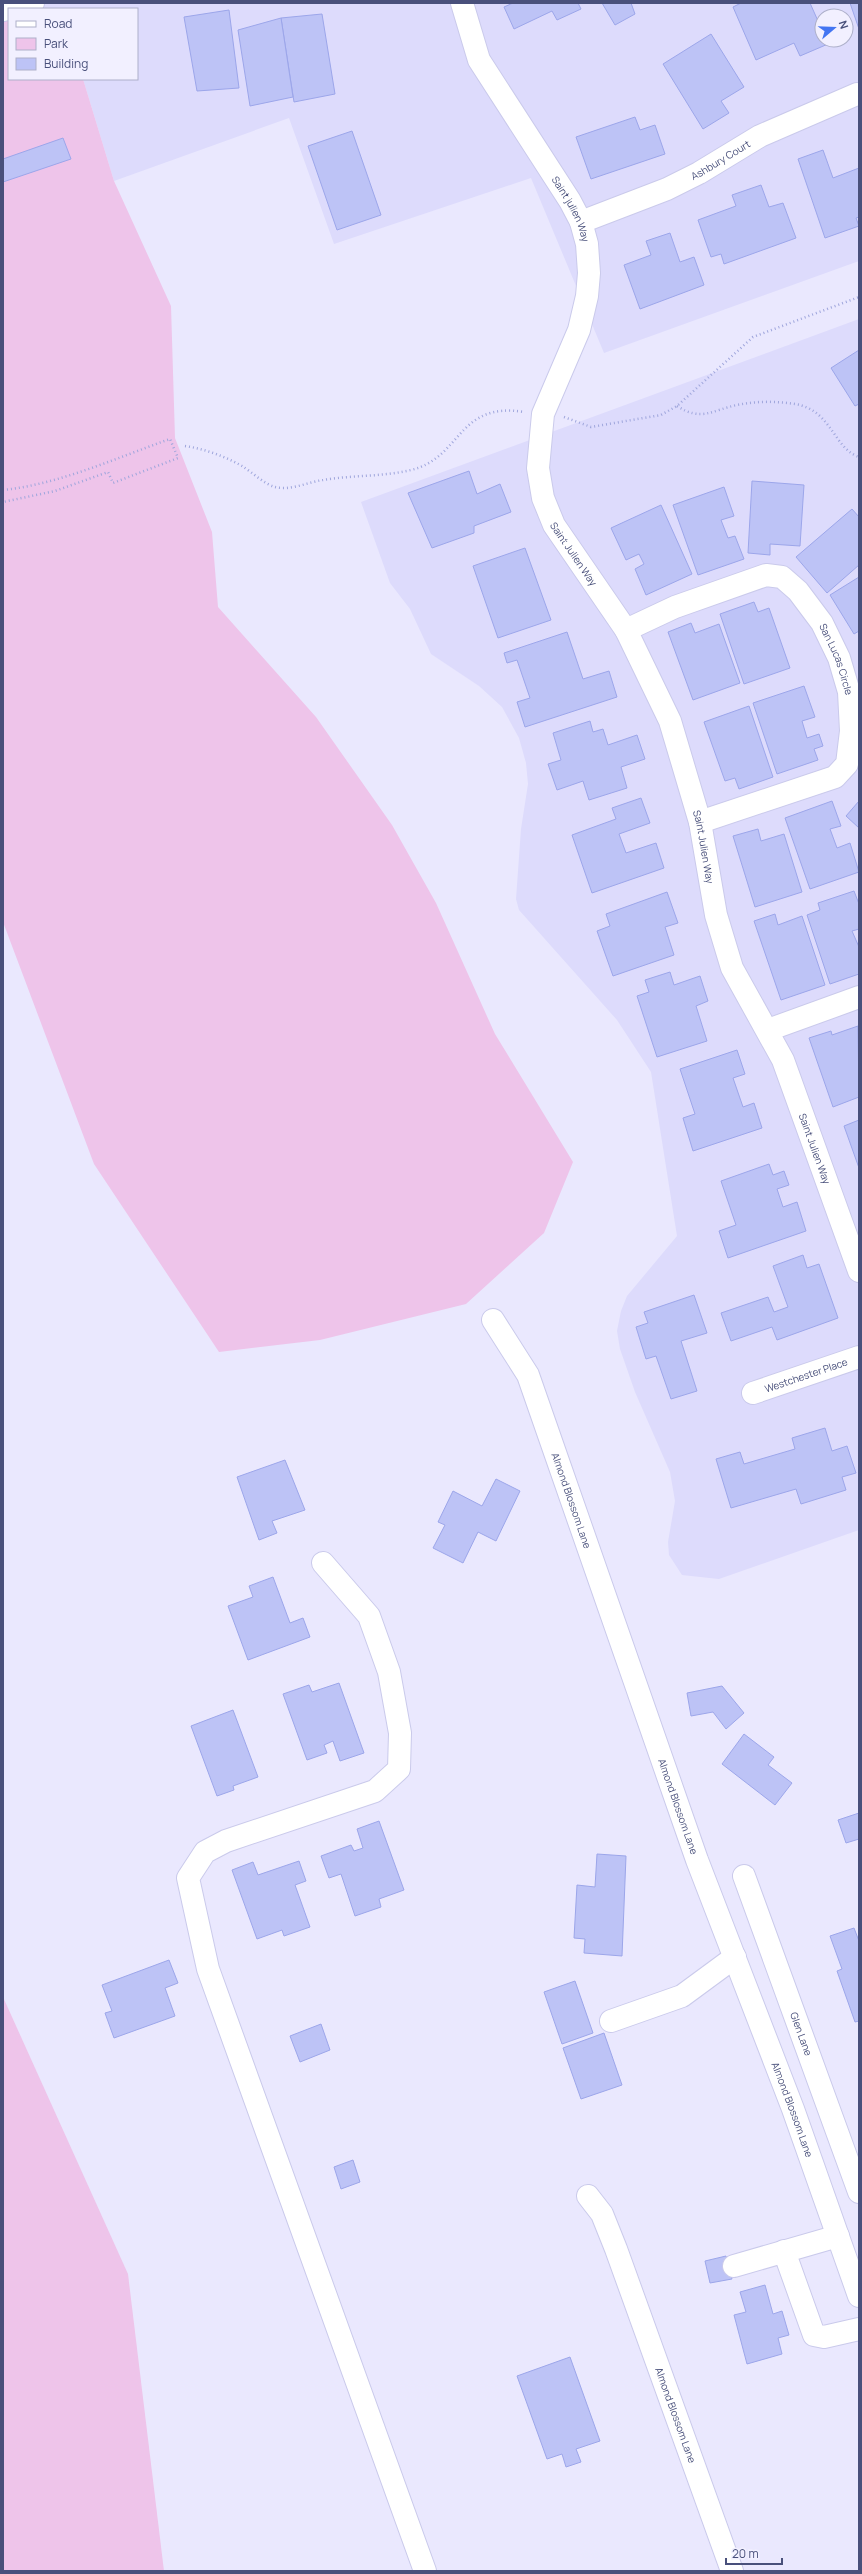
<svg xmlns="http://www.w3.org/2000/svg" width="862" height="2574" viewBox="0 0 862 2574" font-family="Manrope,sans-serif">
  <rect width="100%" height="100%" fill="#eae8fe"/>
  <!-- residential -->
  <g fill="#dddbfc" fill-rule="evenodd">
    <path d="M16,3H859V261L604,353L531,178L334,244L289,118L114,181L83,79H137V9H24ZM822,16H846V40H822Z"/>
    <path d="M859,319V1530L719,1579L682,1575L669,1555L668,1542L675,1501L670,1472L635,1392L620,1349L617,1331L621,1311L627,1296L677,1236L651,1072L617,1020L519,910L516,899L521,829L528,784L526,763L519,738L502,707L479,686L431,654L410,609L390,583L361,502Z"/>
  </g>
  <!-- green -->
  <g fill="#eec4ea">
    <path d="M3,3L9,9V79H83L114,181L171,306L175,438L212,532L218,607L316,717L392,825L436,903L495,1034L573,1162L544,1233L466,1304L320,1340L219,1352L94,1164L3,922Z"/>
    <path d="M3,1997L128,2274L164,2571H3Z"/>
  </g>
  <!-- building -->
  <g fill="#bdc3f6" stroke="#9ca6ea">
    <path d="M513,3H578L581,9L557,20L552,11L514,29L504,7Z"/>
    <path d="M602,3H631L635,14L615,25Z"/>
    <path d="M741,3H810L822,30V40H826L828,44L800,56L794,43L756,60L733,7Z"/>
    <path d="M850,3H859V29Z"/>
    <path d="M229,10L239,88L197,91L184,17Z"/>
    <path d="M322,14L335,94L294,102L281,18Z"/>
    <path d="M281,18L293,97L250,106L238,30Z"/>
    <path d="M711,34L744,87L721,101L729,113L703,129L663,64Z"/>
    <path d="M635,117L640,130L655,125L665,154L591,179L576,137Z"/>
    <path d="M352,131L381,215L337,230L308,146Z"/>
    <path d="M63,138L71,159L3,182V159Z"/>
    <path d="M823,150L833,178L859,168V217L856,218L859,226L825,238L798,159Z"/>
    <path d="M761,185L769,207L783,203L796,238L724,264L721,254L711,257L698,220L736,206L732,195Z"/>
    <path d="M670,233L680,262L694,257L704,285L640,309L624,265L651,255L646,241Z"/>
    <path d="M859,350V404L855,406L831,368Z"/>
    <path d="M469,471L477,494L500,484L511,512L474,526V533L432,548L408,493Z"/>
    <path d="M752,481L804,485L800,546L770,544V555L748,553Z"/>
    <path d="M724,487L734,516L721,520L728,538L735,536L744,559L698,575L673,505Z"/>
    <path d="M661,505L692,574L646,595L635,569L644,564L639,554L626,560L611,528Z"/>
    <path d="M852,509L859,517V565L827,593L796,557Z"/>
    <path d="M525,548L551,620L498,638L473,566Z"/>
    <path d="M859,577V631L854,634L830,595Z"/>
    <path d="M754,602L758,612L769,608L790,668L744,684L720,614Z"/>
    <path d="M691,623L695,633L719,624L740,683L693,700L668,632Z"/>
    <path d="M567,632L583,679L609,671L617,697L525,727L517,702L530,698L517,660L507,663L504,653Z"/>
    <path d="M804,686L815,717L802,721L807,738L819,734L823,746L814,749L818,760L777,774L753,703Z"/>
    <path d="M749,706L773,777L739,789L735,778L725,781L704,722Z"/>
    <path d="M590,721L593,732L603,729L608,745L637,735L645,759L621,767L627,788L589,800L583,781L557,790L548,764L561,760L553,733Z"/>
    <path d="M641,798L650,823L619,834L626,853L656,843L664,868L592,893L572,835L616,819L612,808Z"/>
    <path d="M832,801L841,826L830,829L837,848L850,843L859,872L810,889L785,818Z"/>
    <path d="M859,801V828L846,816Z"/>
    <path d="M758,829L761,841L784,834L802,892L755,907L733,836Z"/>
    <path d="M854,891L859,904V929L852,931L859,947V974L830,984L807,915L820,910L818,903Z"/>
    <path d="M667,892L678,923L665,927L674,955L613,976L597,931L610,926L606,914Z"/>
    <path d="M775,914L778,925L802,916L825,985L781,1000L754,921Z"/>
    <path d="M670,972L674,985L700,976L708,1001L696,1006L707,1041L657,1057L637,996L649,992L645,980Z"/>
    <path d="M858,1026L859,1097L833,1107L809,1038L831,1031L832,1035Z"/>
    <path d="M737,1050L745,1074L733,1078L743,1107L754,1103L762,1128L693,1151L683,1118L695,1114L680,1069Z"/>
    <path d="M859,1120V1168L844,1126Z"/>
    <path d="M769,1164L773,1175L784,1171L789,1185L777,1189L783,1207L797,1202L806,1231L728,1258L719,1231L736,1225L721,1181Z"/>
    <path d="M803,1255L807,1268L819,1264L838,1318L777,1340L772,1327L731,1341L721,1313L768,1297L774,1312L788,1307L773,1266Z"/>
    <path d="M694,1295L707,1333L681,1341L697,1391L671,1399L656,1356L646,1359L636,1327L648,1323L644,1312Z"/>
    <path d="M825,1428L832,1451L847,1446L856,1473L842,1477L846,1490L801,1504L796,1489L731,1508L716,1459L740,1452L744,1464L795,1449L792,1438Z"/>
    <path d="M285,1460L305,1510L272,1521L277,1533L259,1540L237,1477Z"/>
    <path d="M496,1479L520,1491L496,1541L478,1532L463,1563L433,1548L445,1525L438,1522L453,1491L482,1506Z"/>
    <path d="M273,1577L290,1623L303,1618L310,1637L248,1660L228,1606L253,1597L249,1586Z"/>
    <path d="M339,1683L364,1753L340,1761L333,1741L324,1745L327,1753L307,1760L283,1694L309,1685L312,1692Z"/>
    <path d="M722,1686L744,1713L726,1729L713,1712L691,1716L687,1693Z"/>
    <path d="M233,1710L258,1777L233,1786L234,1790L217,1796L191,1726Z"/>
    <path d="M744,1734L774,1757L768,1765L792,1783L775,1805L722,1764Z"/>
    <path d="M859,1813V1839L846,1843L838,1820Z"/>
    <path d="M379,1821L404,1890L379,1899L381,1907L355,1916L341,1874L329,1878L321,1856L351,1845L354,1851L363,1848L357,1829Z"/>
    <path d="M597,1854L626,1856L622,1956L584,1953L585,1939L574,1938L577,1885L595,1887Z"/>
    <path d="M299,1861L306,1881L295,1885L310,1927L284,1936L282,1930L257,1939L232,1870L253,1862L258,1875Z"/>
    <path d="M854,1928L859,1941V2021L855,2022L837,1971L842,1969L830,1936Z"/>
    <path d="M169,1960L178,1983L165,1988L175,2016L114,2038L105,2013L112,2011L102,1985Z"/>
    <path d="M575,1981L593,2033L562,2044L544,1992Z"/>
    <path d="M321,2024L330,2050L300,2062L290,2036Z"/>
    <path d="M604,2033L622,2085L581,2099L563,2048Z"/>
    <path d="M353,2160L360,2182L341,2189L334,2167Z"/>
    <path d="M726,2256L732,2279L710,2283L705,2261Z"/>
    <path d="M765,2285L773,2314L782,2311L789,2335L778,2338L782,2354L747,2364L734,2315L746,2312L740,2292Z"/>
    <path d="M570,2357L600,2441L576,2449L581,2462L566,2467L562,2454L547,2459L517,2376Z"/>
  </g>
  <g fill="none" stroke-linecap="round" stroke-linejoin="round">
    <defs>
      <g id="minor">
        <path id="s1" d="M462,3L479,60L570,201L581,222L587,244L589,273L587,296L579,330L543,414L538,468L543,498L554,525L626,630L670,721L700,822L716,915L732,968L783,1060L859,1271"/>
        <path d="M3,10L33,3"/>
        <path id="s2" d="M581,222L667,189L699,173L760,136L857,94"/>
        <path id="s3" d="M626,630L675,607L766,575L782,577L798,591L822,623L839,658L849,692L851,731L847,764L835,777L700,822"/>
        <path d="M768,1030L859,997"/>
        <path id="s4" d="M493,1320L528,1375L697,1860L793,2109L859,2296"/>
        <path id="s5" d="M753,1393L859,1357"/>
        <path d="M323,1563L369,1616L389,1672L400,1733L399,1769L375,1791L226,1841L205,1852L188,1878L208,1969L425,2571"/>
        <path id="s6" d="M744,1876L859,2192"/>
        <path d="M611,2021L682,1996L735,1957"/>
        <path id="s7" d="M588,2196L602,2214L616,2249L732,2571"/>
        <path d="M784,2251L814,2335L824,2337L859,2329"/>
        <path d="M734,2266L838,2236"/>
      </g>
    </defs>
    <!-- minor casing -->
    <use href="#minor" stroke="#cacaeb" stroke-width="24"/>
    <!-- path -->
    <g stroke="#9fa6dc" stroke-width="2.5" stroke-dasharray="1 3" stroke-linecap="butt">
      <path d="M677,406C702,422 712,410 737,405C756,401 776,401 795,404C832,410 833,448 859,457"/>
      <path d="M564,417L591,427L661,415L677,406L753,337L859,297"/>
      <path d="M185,446C205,449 224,456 242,466C252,472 264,484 275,487C291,491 308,482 323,480C352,475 382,477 411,470C462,458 457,401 524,412"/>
      <path d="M3,490C60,484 116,458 170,439L178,458L113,483L108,472L55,491L3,502"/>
    </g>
    <!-- minor -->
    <use href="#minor" stroke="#fff" stroke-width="22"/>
  </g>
  <g text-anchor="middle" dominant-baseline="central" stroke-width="3" stroke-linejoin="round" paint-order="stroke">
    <!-- street labels -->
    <g font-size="10" fill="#49507b" stroke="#f2f0ff">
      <text stroke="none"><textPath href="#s2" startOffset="153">Ashbury Court</textPath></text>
      <text stroke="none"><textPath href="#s1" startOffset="235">Saint julien Way</textPath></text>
      <text stroke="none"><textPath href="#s1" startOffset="601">Saint Julien Way</textPath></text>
      <text stroke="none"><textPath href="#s3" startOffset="267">San Lucas Circle</textPath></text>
      <text stroke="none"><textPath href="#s1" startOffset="925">Saint Julien Way</textPath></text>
      <text stroke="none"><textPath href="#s1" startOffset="1249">Saint Julien Way</textPath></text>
      <text stroke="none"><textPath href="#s5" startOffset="56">Westchester Place</textPath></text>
      <text stroke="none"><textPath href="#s4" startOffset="198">Almond Blossom Lane</textPath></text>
      <text stroke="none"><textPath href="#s4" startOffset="522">Almond Blossom Lane</textPath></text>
      <text stroke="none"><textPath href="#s6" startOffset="168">Glen Lane</textPath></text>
      <text stroke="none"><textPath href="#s4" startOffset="846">Almond Blossom Lane</textPath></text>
      <text stroke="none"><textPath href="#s7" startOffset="237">Almond Blossom Lane</textPath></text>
    </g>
  </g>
  <!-- border -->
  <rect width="862" height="2574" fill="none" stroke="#49507b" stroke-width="8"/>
  <!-- legend -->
  <rect x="8" y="8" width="130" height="72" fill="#f2f0ff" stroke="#aeb0ca"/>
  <rect x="16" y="21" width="20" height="6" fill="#ffffff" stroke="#aeb0ca"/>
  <text x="44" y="28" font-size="12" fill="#49507b">Road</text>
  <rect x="16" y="38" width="20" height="12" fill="#eec4ea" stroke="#aeb0ca"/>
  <text x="44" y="48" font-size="12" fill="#49507b">Park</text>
  <rect x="16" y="58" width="20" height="12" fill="#bdc3f6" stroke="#aeb0ca"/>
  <text x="44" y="68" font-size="12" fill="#49507b">Building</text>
  <!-- north arrow -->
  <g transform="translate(834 28) rotate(71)"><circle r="19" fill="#f2f0ff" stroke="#aeb0ca"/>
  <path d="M0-3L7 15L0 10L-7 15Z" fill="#4375f2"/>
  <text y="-6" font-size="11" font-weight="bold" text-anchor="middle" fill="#49507b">N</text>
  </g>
  <!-- scale -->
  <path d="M726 2558v6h56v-6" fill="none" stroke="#49507b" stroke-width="2"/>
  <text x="732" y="2558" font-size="12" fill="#49507b" stroke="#f2f0ff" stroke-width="3" paint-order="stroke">20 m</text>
</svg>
